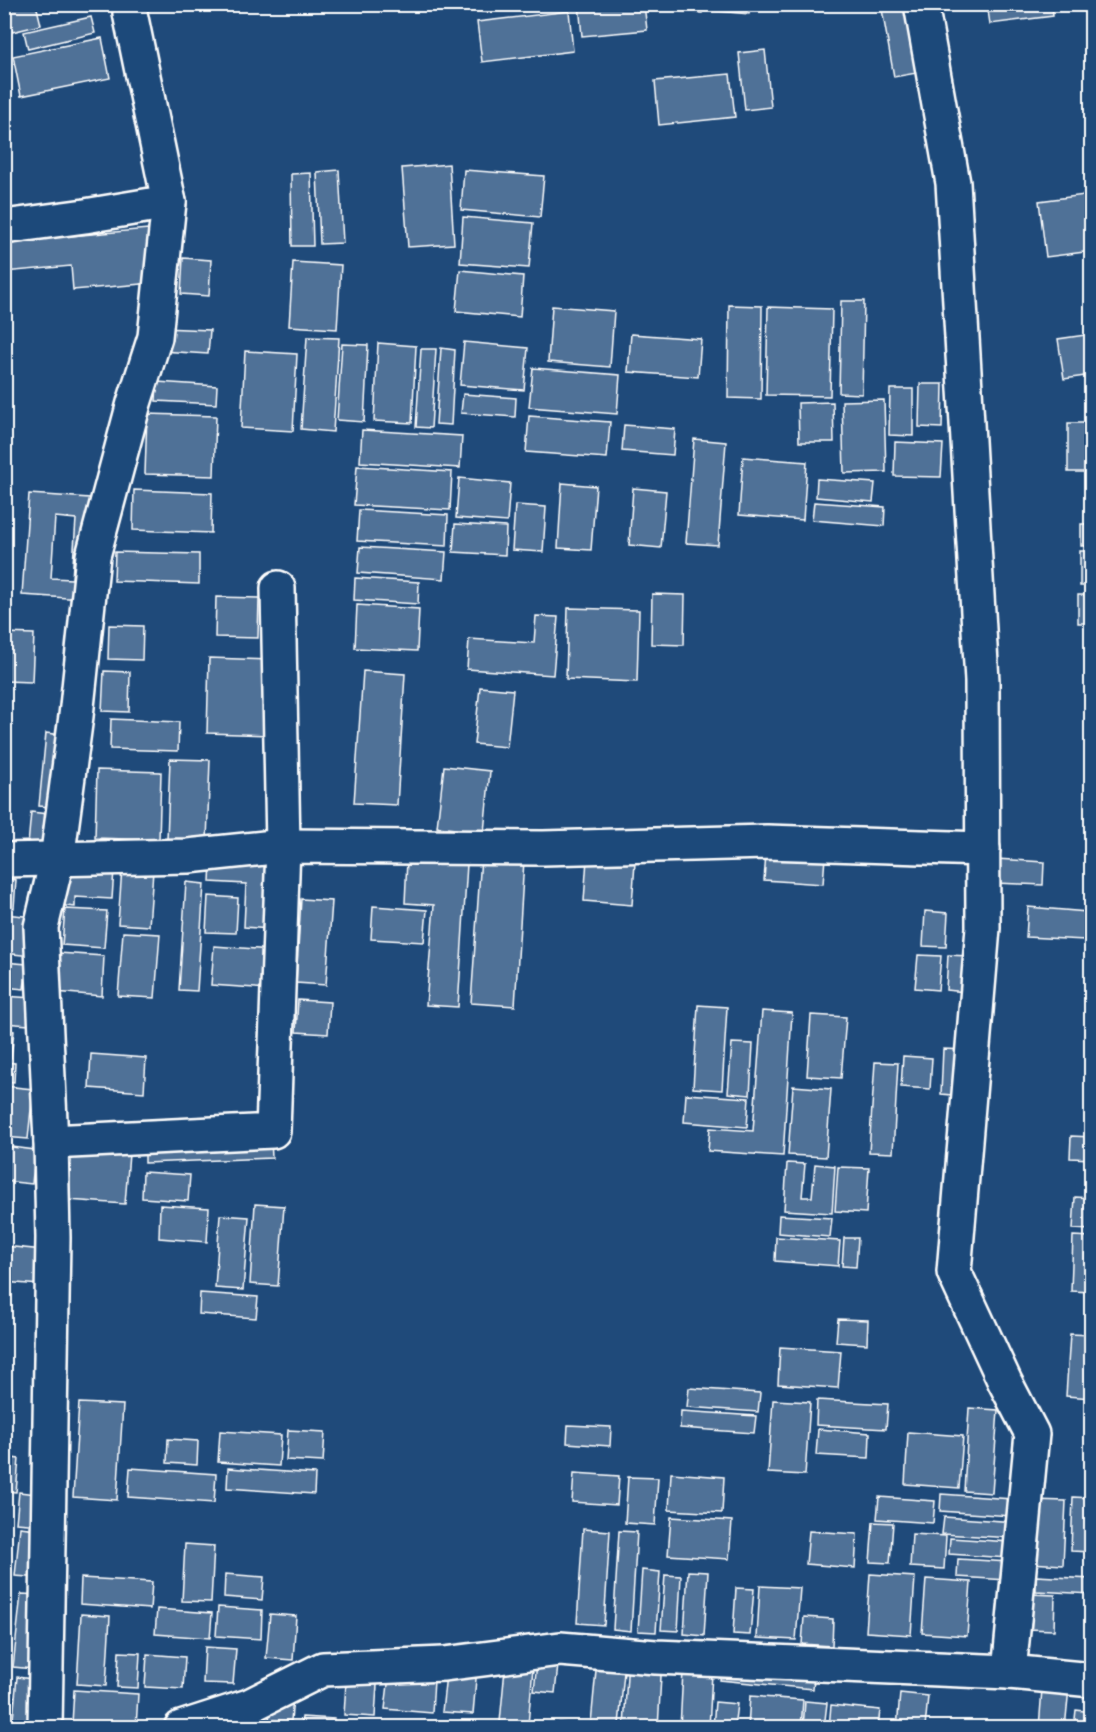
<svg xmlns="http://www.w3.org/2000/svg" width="1096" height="1732" viewBox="0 0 1096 1732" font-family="Itim,sans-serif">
  <rect width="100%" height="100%" fill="#1f4a7a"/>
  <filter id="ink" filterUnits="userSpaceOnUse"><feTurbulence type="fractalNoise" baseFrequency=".0167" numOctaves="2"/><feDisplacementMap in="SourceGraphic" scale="12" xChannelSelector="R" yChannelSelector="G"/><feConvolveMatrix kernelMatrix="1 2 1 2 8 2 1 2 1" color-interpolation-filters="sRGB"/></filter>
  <g filter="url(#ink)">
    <!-- building -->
    <g fill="#507197" stroke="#fff" stroke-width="1.5" fill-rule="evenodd">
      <path d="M5,4H36L41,25L12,32Z"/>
      <path d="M481,4H541L482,12Z"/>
      <path d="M579,4H644L647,30L582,36Z"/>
      <path d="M678,4H702V13L677,11Z"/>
      <path d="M708,4H750L749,14L707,10Z"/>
      <path d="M881,4H917L928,71L894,77Z"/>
      <path d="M987,4H1052L1053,16L990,24Z"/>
      <path d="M569,11L573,51L482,62L477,22Z"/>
      <path d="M91,17L95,33L28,49L24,32Z"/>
      <path d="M4,20L11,47L4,48Z"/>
      <path d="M102,38L110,78L21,96L13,56Z"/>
      <path d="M765,50L771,107L745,110L739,53Z"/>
      <path d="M730,74L735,117L659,125L655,81Z"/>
      <path d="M449,164L454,244L408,247L402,168Z"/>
      <path d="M339,170L343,243L320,244L317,172Z"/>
      <path d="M464,170L544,176L540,217L461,210Z"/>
      <path d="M311,173L313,246H292L291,174Z"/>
      <path d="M1092,194V251L1046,257L1039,201Z"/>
      <path d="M463,217L533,223L529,268L460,263Z"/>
      <path d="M148,229L153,283L73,290L71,266L4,272V242Z"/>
      <path d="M183,258L211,260L209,296L181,294Z"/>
      <path d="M293,262L341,265L337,329L289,326Z"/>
      <path d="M460,270L523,276L520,317L456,311Z"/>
      <path d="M841,301H864L862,394L839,393Z"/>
      <path d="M729,305L762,306L761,399L728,398Z"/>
      <path d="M552,306L614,311L610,367L548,362Z"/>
      <path d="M768,307L832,309L830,396L766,395Z"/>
      <path d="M162,328L210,330L208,354L161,351Z"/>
      <path d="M631,334L701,339L698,377L628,372Z"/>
      <path d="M1092,334V375L1064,379L1058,339Z"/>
      <path d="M307,337L339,338L333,432L301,429Z"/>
      <path d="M464,342L528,348L524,390L460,385Z"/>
      <path d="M378,343L416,346L412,423L374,421Z"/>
      <path d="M342,344L368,345L364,422L337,420Z"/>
      <path d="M441,348L455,350L451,425L436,424Z"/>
      <path d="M421,349H436L431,428L416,427Z"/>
      <path d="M245,351L297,354L293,431L241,428Z"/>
      <path d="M533,368L620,375L617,414L529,407Z"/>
      <path d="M157,382L217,386L216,404L156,401Z"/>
      <path d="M920,384H943L942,428L919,427Z"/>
      <path d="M890,389H913V436L889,435Z"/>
      <path d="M463,394L516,398L515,417L461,413Z"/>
      <path d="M884,400L886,472L844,473L842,401Z"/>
      <path d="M833,402L834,442H799L798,403Z"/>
      <path d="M147,414L216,416L214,476L145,474Z"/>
      <path d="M529,416L610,422L607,458L526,452Z"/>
      <rect x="1068" y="423" width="24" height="49"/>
      <path d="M624,425L675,429L673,455L622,451Z"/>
      <path d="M362,430L462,436L460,468L360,462Z"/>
      <path d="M694,439L726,442L718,545L686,543Z"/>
      <path d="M895,442L943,444L941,477L894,476Z"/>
      <path d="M743,457L807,462L803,520L739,515Z"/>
      <path d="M357,466L452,472L450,510L354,505Z"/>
      <path d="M459,478L510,483L507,522L456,518Z"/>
      <path d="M817,479L875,483L873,502L816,497Z"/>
      <path d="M562,483L596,486L591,550L558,548Z"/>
      <path d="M633,488L666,491L661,548L629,545Z"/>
      <path d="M134,490L212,493L211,533L133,530Z"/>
      <path d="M29,494L90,498L83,599L22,595ZM55,517L76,519L72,579L51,578Z"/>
      <path d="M814,502L885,507L884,526L812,520Z"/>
      <path d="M515,505L546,507L543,552L512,550Z"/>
      <path d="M359,510L448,515L447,546L357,541Z"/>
      <path d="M455,524L506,527L505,555L453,552Z"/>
      <rect x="1081" y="524" width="11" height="22"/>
      <path d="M360,547L446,552L444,579L358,573Z"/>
      <rect x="1080" y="551" width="12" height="35"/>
      <path d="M115,552L199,554V584L114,581Z"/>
      <path d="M355,578L419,582L418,604L354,600Z"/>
      <path d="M652,594L685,595L684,645L651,644Z"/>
      <rect x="1078" y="595" width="14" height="28"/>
      <path d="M216,597L259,598L258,638L215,637Z"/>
      <path d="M357,605L419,609L417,651L355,648Z"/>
      <path d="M568,608L639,610L637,682L566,679Z"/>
      <path d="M536,616L558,617L553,675L467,669L469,639L534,643Z"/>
      <path d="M109,625L143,626L142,660L108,659Z"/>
      <rect x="1089" y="630" width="3" height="50"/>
      <path d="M4,633L34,634L32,682L4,681Z"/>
      <path d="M209,658L272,660L269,735L207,733Z"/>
      <path d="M104,671L130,672L129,712L102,711Z"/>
      <path d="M363,671L405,674L397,805L354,803Z"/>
      <path d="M480,687L513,690L507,747L474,744Z"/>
      <path d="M111,719L179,722L178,751L110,749Z"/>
      <path d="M46,733L68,736L61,808L39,806Z"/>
      <path d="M170,759L210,760L207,841L167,840Z"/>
      <path d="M444,766L490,771L484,832L437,827Z"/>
      <path d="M97,770L161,772L159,840L95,838Z"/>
      <path d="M31,812L56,815L53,847L28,845Z"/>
      <path d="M766,853L825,857L823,884L764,880Z"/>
      <path d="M481,857L524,860L515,1006L471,1003Z"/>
      <path d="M587,859L635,863L632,905L584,901Z"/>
      <path d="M996,859L1044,862L1043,885L995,883Z"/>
      <path d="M211,860L274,864L270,929L244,927L246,884L210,882Z"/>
      <path d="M407,860L467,864L458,1007L426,1005L434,905L405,903Z"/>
      <path d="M60,865L114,869L112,899L75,897V907L57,905Z"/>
      <path d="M122,868L153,871L149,926L118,924Z"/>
      <path d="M4,878L16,880L14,908L4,907Z"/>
      <path d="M186,882L204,884L197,991L179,990Z"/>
      <path d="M208,896L238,898L236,933L206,932Z"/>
      <path d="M301,899L332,901L326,985L296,983Z"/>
      <path d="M373,906L427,910L424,942L371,939Z"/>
      <path d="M1028,907L1087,912L1085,940L1026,937Z"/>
      <path d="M65,909L107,911L104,948L62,945Z"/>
      <path d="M925,911L948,913L946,947L923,946Z"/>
      <path d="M4,914L34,917L31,956L4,953Z"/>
      <path d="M123,932L160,934L155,998L118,996Z"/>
      <path d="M214,946L272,950L269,989L211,985Z"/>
      <path d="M58,953L104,956L102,996L55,992Z"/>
      <path d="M918,955L941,956L938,990L915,988Z"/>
      <path d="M948,955L968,956L966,992L946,990Z"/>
      <path d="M4,962L27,964L24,989L4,987Z"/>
      <path d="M4,996L32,998L29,1025L4,1023Z"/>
      <path d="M298,1000L330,1002L328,1034L296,1032Z"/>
      <path d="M698,1005L727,1007L722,1090L693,1088Z"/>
      <path d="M762,1011L792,1013L783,1156L708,1151L710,1128L753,1131Z"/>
      <path d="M811,1015L846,1017L841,1078L807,1076Z"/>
      <path d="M4,1030L14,1031L11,1058L4,1057Z"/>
      <path d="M732,1043L753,1044L750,1095L728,1093Z"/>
      <path d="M943,1049L966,1050L963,1096L941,1094Z"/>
      <path d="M91,1054L146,1058L144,1092L89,1088Z"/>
      <path d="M903,1056L932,1058L930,1089L901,1087Z"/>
      <path d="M4,1062L15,1063L14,1082L4,1081Z"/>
      <path d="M875,1062L898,1063L893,1153L869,1152Z"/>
      <path d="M4,1086L33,1089L28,1139L4,1137Z"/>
      <path d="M793,1086L831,1089L826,1157L788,1155Z"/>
      <path d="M686,1094L749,1098L747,1127L684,1122Z"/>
      <path d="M1071,1136L1092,1137V1159L1070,1158Z"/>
      <path d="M271,1139L272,1158L145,1163V1144Z"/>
      <path d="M4,1146L35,1150L32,1184L4,1181Z"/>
      <path d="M72,1150L129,1154L125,1204L68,1200Z"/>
      <path d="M787,1163L805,1164L802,1197H812L815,1164L835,1166L832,1213L784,1210Z"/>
      <path d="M838,1167L869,1168L866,1213L835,1211Z"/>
      <path d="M143,1172L190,1175L188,1201L142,1198Z"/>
      <path d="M1075,1197L1092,1198V1230L1073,1229Z"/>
      <path d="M255,1204L284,1206L278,1286L250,1284Z"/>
      <path d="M160,1205L209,1208L207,1242L159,1238Z"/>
      <path d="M220,1215L249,1217L243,1290L215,1288Z"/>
      <path d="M779,1215L832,1218L830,1237L778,1233Z"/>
      <path d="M1073,1236L1092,1237V1292L1071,1291Z"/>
      <path d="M776,1237L840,1241L838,1266L775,1261Z"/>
      <path d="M844,1238H858L856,1267L842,1266Z"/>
      <path d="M4,1246L43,1250L40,1285L4,1282Z"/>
      <path d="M200,1293L258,1297L256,1318L199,1314Z"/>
      <path d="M838,1319L868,1320L867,1344L836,1342Z"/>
      <path d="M1070,1334L1092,1335V1398L1066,1396Z"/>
      <path d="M780,1347L841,1351L838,1388L778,1384Z"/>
      <path d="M689,1388L760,1393L758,1412L687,1407Z"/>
      <path d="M773,1400L810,1402L805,1475L768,1473Z"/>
      <path d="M817,1400L888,1404L886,1429L816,1425Z"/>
      <path d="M79,1403L123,1405L117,1500L73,1497Z"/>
      <path d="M969,1408L998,1410L992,1493L964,1491Z"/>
      <path d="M681,1411L756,1416L754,1433L680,1428Z"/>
      <path d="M568,1425L611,1427L610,1446L567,1443Z"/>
      <path d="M818,1429L870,1433L869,1458L816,1455Z"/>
      <path d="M288,1430L325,1432L323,1462L286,1460Z"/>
      <path d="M220,1431L281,1435L279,1466L218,1462Z"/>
      <path d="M908,1432L963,1436L959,1488L905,1484Z"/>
      <path d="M168,1439L198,1441L197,1465L167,1463Z"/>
      <path d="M4,1457L19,1459L16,1492L4,1491Z"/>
      <path d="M130,1468L216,1474L214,1503L128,1497Z"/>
      <path d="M228,1468L315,1474L314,1494L227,1488Z"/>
      <path d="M574,1473L619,1476L617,1505L572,1502Z"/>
      <path d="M671,1473L724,1477L722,1513L669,1510Z"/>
      <path d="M628,1477L658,1478L655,1525L625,1523Z"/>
      <path d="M19,1492L44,1495L41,1525L16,1523Z"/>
      <path d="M941,1494L1012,1499L1011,1516L940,1511Z"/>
      <path d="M879,1497L935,1501L933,1523L877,1519Z"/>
      <path d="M1073,1497L1092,1498V1552L1071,1551Z"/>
      <path d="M1033,1500L1066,1501L1063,1565L1030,1563Z"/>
      <path d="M671,1517L732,1521L729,1559L668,1555Z"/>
      <path d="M944,1517L1016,1522L1014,1538L942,1534Z"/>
      <path d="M873,1522L893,1523L890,1563L870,1562Z"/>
      <path d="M20,1527L45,1530L41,1578L15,1576Z"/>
      <path d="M583,1529L610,1531L604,1625L577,1623Z"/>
      <path d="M619,1531L637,1532L631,1631L613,1629Z"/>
      <path d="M809,1531L857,1534L855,1568L806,1564Z"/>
      <path d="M912,1534L946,1536L944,1569L910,1567Z"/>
      <path d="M950,1538L1010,1542L1008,1558L949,1554Z"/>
      <path d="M185,1544L214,1546L211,1602L182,1601Z"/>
      <path d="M958,1559L1009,1562L1008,1580L957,1577Z"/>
      <path d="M642,1570L660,1572L656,1632L638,1631Z"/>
      <path d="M688,1571L708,1572L704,1636L684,1634Z"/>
      <path d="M225,1574L264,1577L262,1600L224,1597Z"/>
      <path d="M870,1574L915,1577L911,1635L866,1632Z"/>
      <path d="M665,1575L681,1576L678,1631L661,1630Z"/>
      <path d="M1036,1576L1092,1579V1594L1036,1591Z"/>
      <path d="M81,1578L152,1582L150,1609L80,1604Z"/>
      <path d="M926,1579L971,1582L967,1636L922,1633Z"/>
      <path d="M760,1586L800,1588L796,1640L757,1638Z"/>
      <path d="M736,1588L754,1589L750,1635L733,1634Z"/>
      <path d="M21,1594L41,1595L33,1669L13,1667Z"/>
      <path d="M1029,1594L1055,1595L1054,1630L1027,1629Z"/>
      <path d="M218,1607L262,1610L261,1639L216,1636Z"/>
      <path d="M157,1609L212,1613L210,1638L155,1634Z"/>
      <path d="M81,1614L110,1616L106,1686L77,1684Z"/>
      <path d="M270,1614L296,1616L293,1660L266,1658Z"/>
      <path d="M804,1617L833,1619L832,1646L802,1644Z"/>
      <path d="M539,1644L560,1646L555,1693L534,1691Z"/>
      <path d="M205,1647L236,1649L233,1684L203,1683Z"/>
      <path d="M598,1649L626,1651L619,1725L591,1723Z"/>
      <path d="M119,1652L140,1653L138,1688L117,1687Z"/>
      <path d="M147,1654L185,1657L183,1689L145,1687Z"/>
      <path d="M723,1654L816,1662L813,1689L720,1680Z"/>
      <path d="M534,1656L528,1725L500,1722L505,1669Z"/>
      <path d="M628,1657L662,1659L658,1728H624Z"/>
      <path d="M447,1665L477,1667L473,1714L442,1712Z"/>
      <path d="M347,1666L378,1669L375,1717L344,1715Z"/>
      <path d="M683,1671L712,1673L709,1728H680Z"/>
      <path d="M389,1676L434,1680L432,1713L385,1709Z"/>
      <path d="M1043,1676L1070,1678L1065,1728H1039Z"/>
      <path d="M17,1677L32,1679L28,1720L13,1719Z"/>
      <path d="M272,1684L294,1685L291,1721L269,1720Z"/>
      <path d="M74,1690L138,1694L136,1728L72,1724Z"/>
      <path d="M900,1693L928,1696L925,1728H897Z"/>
      <path d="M750,1696L803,1700L801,1728H748Z"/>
      <path d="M805,1701L827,1703L824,1728H803Z"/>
      <path d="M715,1702L737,1704L734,1728H713Z"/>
      <path d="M831,1705L880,1710L878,1728H829Z"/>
      <path d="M1076,1710L1092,1712V1728H1074Z"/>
      <path d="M302,1717L334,1719V1728H301Z"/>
      <path d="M7,1723L34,1726V1728H7Z"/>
      <path d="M455,1723L497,1726L496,1728H454Z"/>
      <path d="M559,1723L608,1728H559Z"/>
    </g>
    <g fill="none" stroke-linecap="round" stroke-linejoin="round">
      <defs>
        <g id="street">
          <path d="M921,4L953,183L982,681L983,928L954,1272L1005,1382L1032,1434L1009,1672"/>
          <path d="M4,227L85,216L169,202"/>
          <path d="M4,860L188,856L283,846L543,848L767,842L983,849"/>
          <path d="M51,1142L273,1131L283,846L278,588"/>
          <path d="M45,1728L53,1238L51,1142L41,927L57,860L76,716L93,556L134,403L155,337L169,202L130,13L131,4"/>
          <path d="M181,1728L249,1706L323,1669L444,1664L560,1649L656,1657L1009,1672L1092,1680"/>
        </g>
      </defs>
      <!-- street casing -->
      <use href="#street" stroke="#fff" stroke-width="38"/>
      <!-- street -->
      <use href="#street" stroke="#1f4a7a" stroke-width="33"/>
    </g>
  </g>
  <!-- margin -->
  <rect width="1096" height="1732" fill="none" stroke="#1f4a7a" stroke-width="24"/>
  <rect x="12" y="12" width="1072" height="1708" fill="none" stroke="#fff" stroke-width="2" filter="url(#ink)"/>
</svg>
